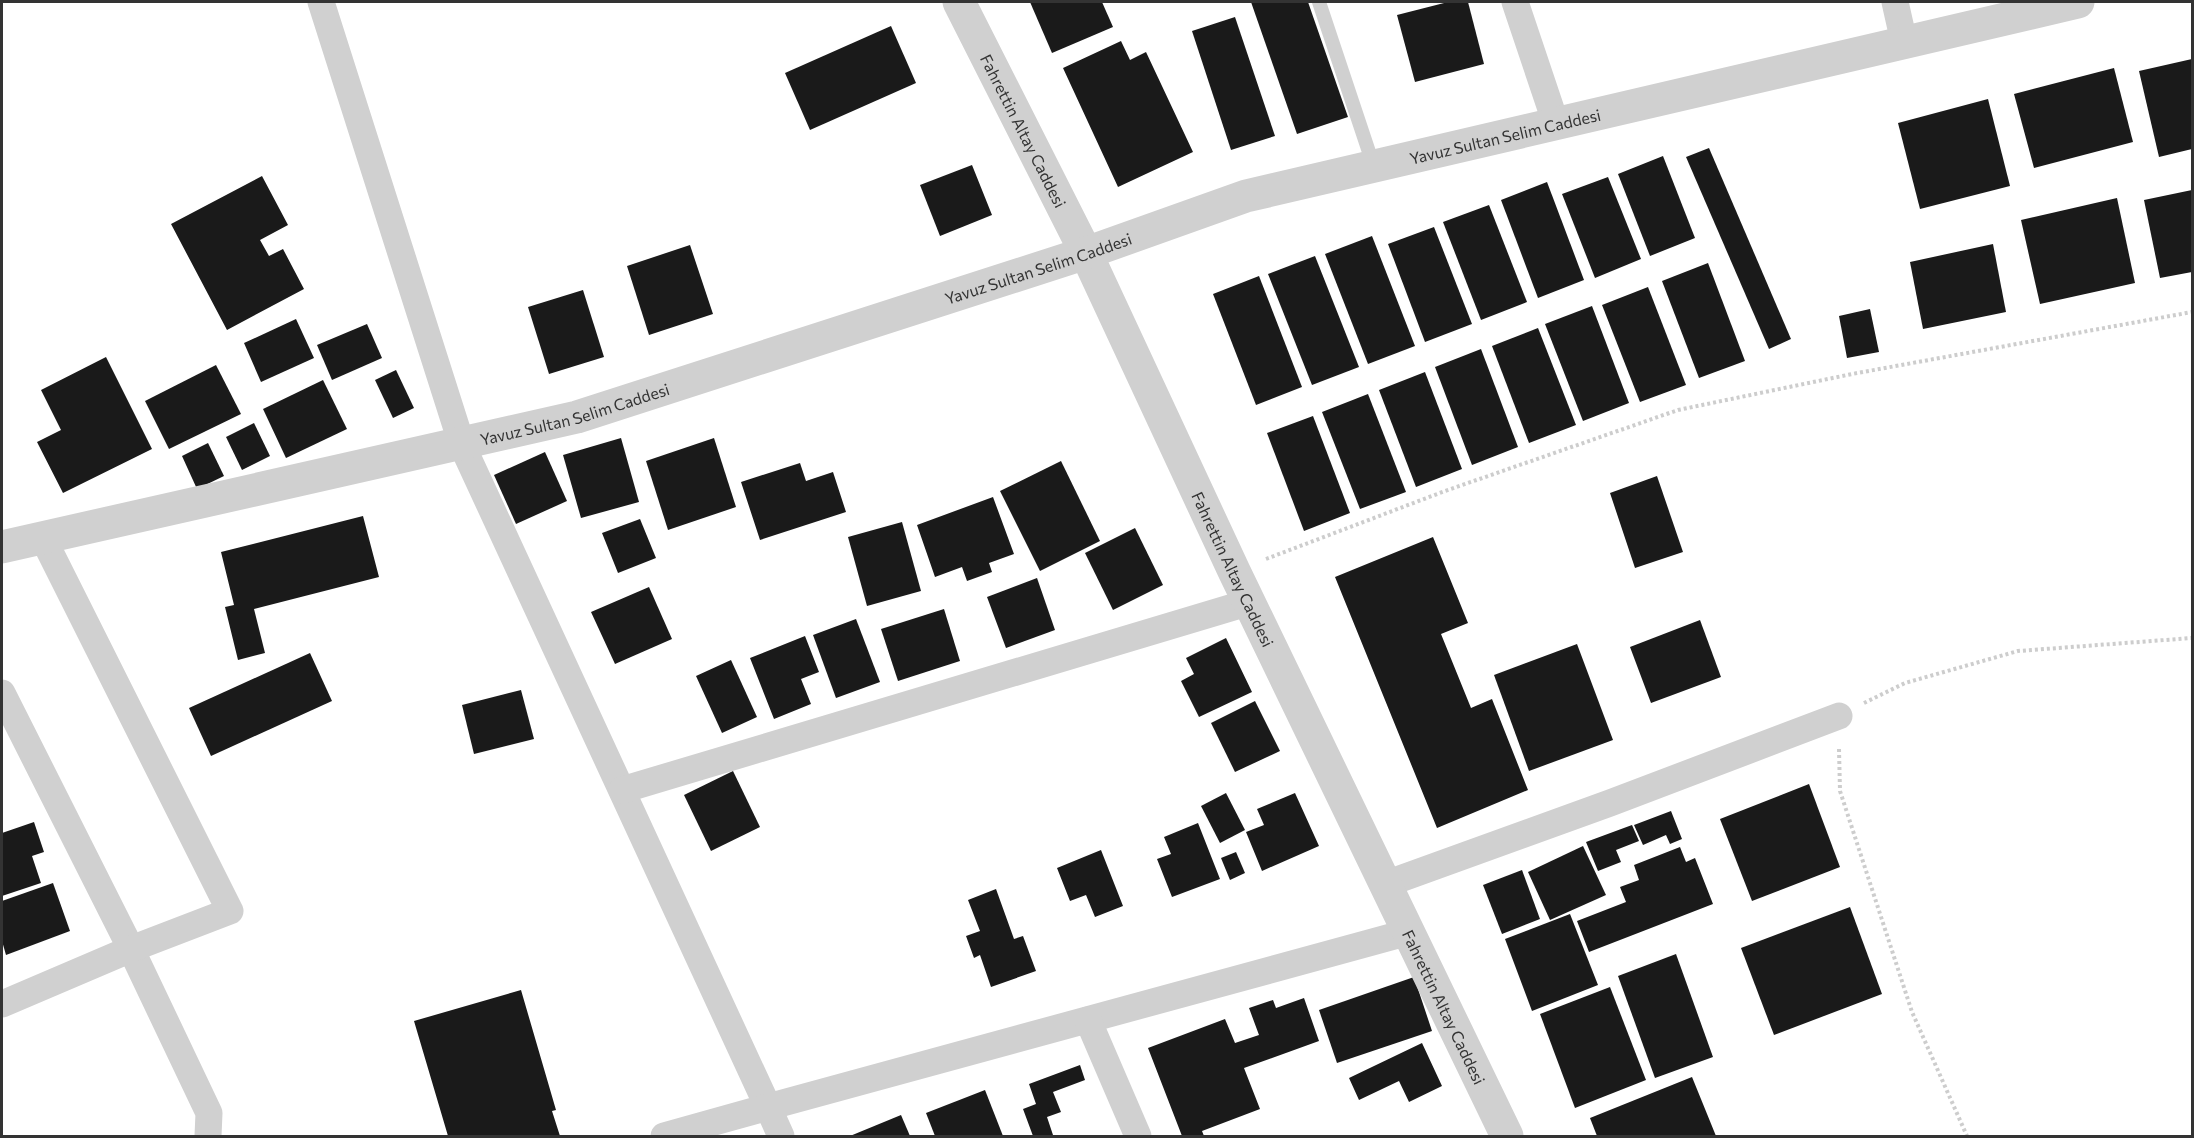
<svg xmlns="http://www.w3.org/2000/svg" width="2194" height="1138" viewBox="0 0 2194 1138" font-family="Commissioner,sans-serif">
  <rect width="100%" height="100%" fill="#fff"/>
  <!-- building -->
  <g fill="#1a1a1a">
    <path d="M1030,2H1102L1113,27L1052,53Z"/>
    <path d="M1251,2H1308L1348,117L1297,134Z"/>
    <path d="M1448,2H1468L1484,64L1415,82L1397,15Z"/>
    <path d="M1235,17L1275,136L1231,150L1192,31Z"/>
    <path d="M891,26L916,83L810,130L785,73Z"/>
    <path d="M1121,41L1130,60L1146,52L1193,152L1118,187L1063,68Z"/>
    <path d="M2192,59V149L2159,157L2139,71Z"/>
    <path d="M2114,68L2133,142L2034,168L2014,94Z"/>
    <path d="M1988,99L2010,186L1920,209L1898,123Z"/>
    <path d="M1709,148L1791,339L1769,349L1686,157Z"/>
    <path d="M1663,156L1695,238L1650,256L1618,174Z"/>
    <path d="M972,165L992,215L940,236L920,185Z"/>
    <path d="M262,176L288,225L260,240L269,256L283,249L304,289L227,330L171,224Z"/>
    <path d="M1608,177L1641,259L1595,278L1562,194Z"/>
    <path d="M1547,182L1584,280L1538,298L1501,200Z"/>
    <path d="M2192,190V272L2160,278L2144,200Z"/>
    <path d="M2117,198L2135,283L2040,304L2021,220Z"/>
    <path d="M1489,205L1527,302L1481,320L1443,222Z"/>
    <path d="M1434,227L1472,324L1425,342L1388,244Z"/>
    <path d="M1372,236L1415,346L1368,364L1325,254Z"/>
    <path d="M1993,244L2006,312L1923,329L1910,262Z"/>
    <path d="M690,245L713,314L649,335L627,266Z"/>
    <path d="M1315,256L1359,367L1312,385L1268,274Z"/>
    <path d="M1708,263L1745,361L1699,378L1662,281Z"/>
    <path d="M1259,276L1302,387L1256,405L1213,294Z"/>
    <path d="M1648,287L1686,385L1640,402L1602,305Z"/>
    <path d="M583,290L604,357L549,374L528,307Z"/>
    <path d="M1592,306L1629,403L1583,421L1545,324Z"/>
    <path d="M1870,309L1879,352L1847,358L1839,316Z"/>
    <path d="M296,319L314,358L261,382L244,343Z"/>
    <path d="M367,324L382,358L332,380L317,345Z"/>
    <path d="M1538,328L1576,425L1529,443L1492,346Z"/>
    <path d="M1481,349L1518,447L1472,465L1435,367Z"/>
    <path d="M106,357L152,449L63,493L37,442L61,430L41,390Z"/>
    <path d="M216,365L241,414L169,449L145,401Z"/>
    <path d="M396,370L414,408L393,418L375,380Z"/>
    <path d="M1425,372L1462,469L1416,487L1379,390Z"/>
    <path d="M323,380L347,429L286,458L263,409Z"/>
    <path d="M1368,394L1406,492L1360,509L1322,412Z"/>
    <path d="M1313,416L1350,513L1304,531L1267,433Z"/>
    <path d="M254,423L270,456L242,470L226,437Z"/>
    <path d="M621,438L639,502L581,518L563,455Z"/>
    <path d="M714,438L736,507L668,530L646,461Z"/>
    <path d="M208,443L224,476L197,489L182,456Z"/>
    <path d="M545,452L567,501L516,524L494,475Z"/>
    <path d="M1061,461L1100,541L1040,571L1000,491Z"/>
    <path d="M800,463L806,481L833,472L846,512L760,540L741,482Z"/>
    <path d="M1657,476L1683,552L1635,568L1610,493Z"/>
    <path d="M993,497L1014,554L989,563L992,572L967,581L962,567L935,577L917,525Z"/>
    <path d="M363,516L379,577L254,609L265,653L238,660L225,607L234,605L221,552Z"/>
    <path d="M640,519L656,558L618,573L602,533Z"/>
    <path d="M902,522L921,591L867,606L848,537Z"/>
    <path d="M1135,528L1163,585L1113,610L1085,553Z"/>
    <path d="M1433,537L1468,623L1441,634L1471,708L1492,699L1528,790L1437,828L1335,577Z"/>
    <path d="M1037,578L1055,630L1006,648L987,597Z"/>
    <path d="M649,587L672,639L615,664L591,612Z"/>
    <path d="M944,609L960,661L898,681L881,629Z"/>
    <path d="M856,619L880,682L836,698L813,635Z"/>
    <path d="M1700,620L1721,677L1651,703L1630,647Z"/>
    <path d="M805,636L819,672L801,679L811,704L774,719L750,658Z"/>
    <path d="M1226,638L1252,692L1199,717L1181,681L1194,674L1186,658Z"/>
    <path d="M1577,644L1613,740L1529,771L1494,675Z"/>
    <path d="M310,653L332,701L211,756L189,708Z"/>
    <path d="M731,660L757,717L722,733L696,676Z"/>
    <path d="M521,690L534,739L474,754L462,705Z"/>
    <path d="M1255,701L1280,751L1235,772L1211,723Z"/>
    <path d="M733,771L760,827L711,851L684,795Z"/>
    <path d="M1809,784L1840,867L1752,901L1720,819Z"/>
    <path d="M1226,793L1245,830L1220,843L1201,806Z"/>
    <path d="M1295,793L1319,846L1262,871L1246,832L1264,825L1257,809Z"/>
    <path d="M1671,811L1682,839L1670,844L1666,835L1643,845L1634,825Z"/>
    <path d="M34,822L44,852L32,856L41,883L2,896V833Z"/>
    <path d="M1198,823L1220,879L1172,897L1157,859L1171,854L1164,837Z"/>
    <path d="M1632,825L1639,841L1616,850L1621,862L1598,871L1586,842Z"/>
    <path d="M1583,846L1606,895L1550,920L1528,872Z"/>
    <path d="M1680,847L1686,862L1695,858L1713,904L1589,952L1577,921L1626,902L1620,887L1639,880L1634,865Z"/>
    <path d="M1101,850L1123,906L1095,917L1086,895L1070,901L1057,868Z"/>
    <path d="M1236,852L1245,873L1230,880L1221,858Z"/>
    <path d="M1522,870L1540,919L1502,934L1483,885Z"/>
    <path d="M53,883L70,931L6,955L2,941V901Z"/>
    <path d="M996,889L1014,939L1023,936L1036,971L991,987L980,955L974,958L966,936L980,931L968,900Z"/>
    <path d="M1850,907L1882,994L1774,1035L1741,948Z"/>
    <path d="M1570,914L1598,985L1532,1011L1505,939Z"/>
    <path d="M1676,954L1713,1057L1655,1078L1618,976Z"/>
    <path d="M1414,977L1432,1031L1337,1063L1319,1010Z"/>
    <path d="M1610,987L1646,1080L1575,1108L1540,1014Z"/>
    <path d="M521,990L556,1110L552,1111L560,1136H448L414,1021Z"/>
    <path d="M1304,998L1319,1041L1244,1068L1260,1109L1202,1131L1204,1136H1182L1148,1048L1225,1019L1235,1043L1259,1035L1249,1008L1273,1000L1276,1008Z"/>
    <path d="M1422,1043L1442,1086L1409,1102L1399,1081L1359,1100L1349,1078Z"/>
    <path d="M1080,1065L1085,1080L1053,1092L1061,1112L1047,1117L1053,1135L1033,1136L1023,1109L1036,1104L1029,1084Z"/>
    <path d="M1692,1077L1716,1136H1597L1590,1118Z"/>
    <path d="M985,1090L1003,1136H935L926,1113Z"/>
    <path d="M901,1115L910,1136H850Z"/>
  </g>
  <g fill="none" stroke-linecap="round" stroke-linejoin="round">
    <!-- path -->
    <g stroke="#cdcdcd" stroke-width="4" stroke-dasharray="3 3" stroke-linecap="butt">
      <path d="M1266,559L1445,491L1678,410L1852,374L2192,312"/>
      <path d="M1864,703L1905,683L2018,651L2192,638"/>
      <path d="M1839,749L1840,791L1912,1012L1967,1136"/>
    </g>
    <!-- service -->
    <path stroke="#d0d0d0" stroke-width="14" d="M1319,2L1374,167"/>
    <!-- minor -->
    <g stroke="#d0d0d0" stroke-width="27">
      <path d="M321,2L462,445L768,1107L1409,932"/>
      <path d="M1515,2L1556,124"/>
      <path d="M1895,2L1904,42"/>
      <path d="M2,693L131,949L209,1113L208,1136"/>
      <path d="M622,790L1250,602"/>
      <path d="M1386,884L1610,803L1839,716"/>
      <path d="M2,1004L131,949L230,911L43,538"/>
      <path d="M1088,1020L1138,1136"/>
      <path d="M664,1136L768,1107L781,1136"/>
    </g>
    <!-- tertiary -->
    <g stroke="#d0d0d0" stroke-width="33">
      <path id="s1" d="M959,2L1086,253L1234,571L1507,1136"/>
      <path id="s2" d="M2,547L577,417L1086,253L1246,196L2078,2"/>
    </g>
  </g>
  <g text-anchor="middle" dominant-baseline="central" stroke-width="6" stroke-linejoin="round" paint-order="stroke">
    <!-- street labels -->
    <g font-size="16" fill="#333" stroke="#fff">
      <text stroke="none"><textPath href="#s1" startOffset="144">Fahrettin Altay Caddesi</textPath></text>
      <text stroke="none"><textPath href="#s2" startOffset="1560">Yavuz Sultan Selim Caddesi</textPath></text>
      <text stroke="none"><textPath href="#s2" startOffset="1074">Yavuz Sultan Selim Caddesi</textPath></text>
      <text stroke="none"><textPath href="#s2" startOffset="588">Yavuz Sultan Selim Caddesi</textPath></text>
      <text stroke="none"><textPath href="#s1" startOffset="630">Fahrettin Altay Caddesi</textPath></text>
      <text stroke="none"><textPath href="#s1" startOffset="1116">Fahrettin Altay Caddesi</textPath></text>
    </g>
  </g>
  <!-- border -->
  <rect width="2194" height="1138" fill="none" stroke="#333333" stroke-width="6"/>
</svg>
